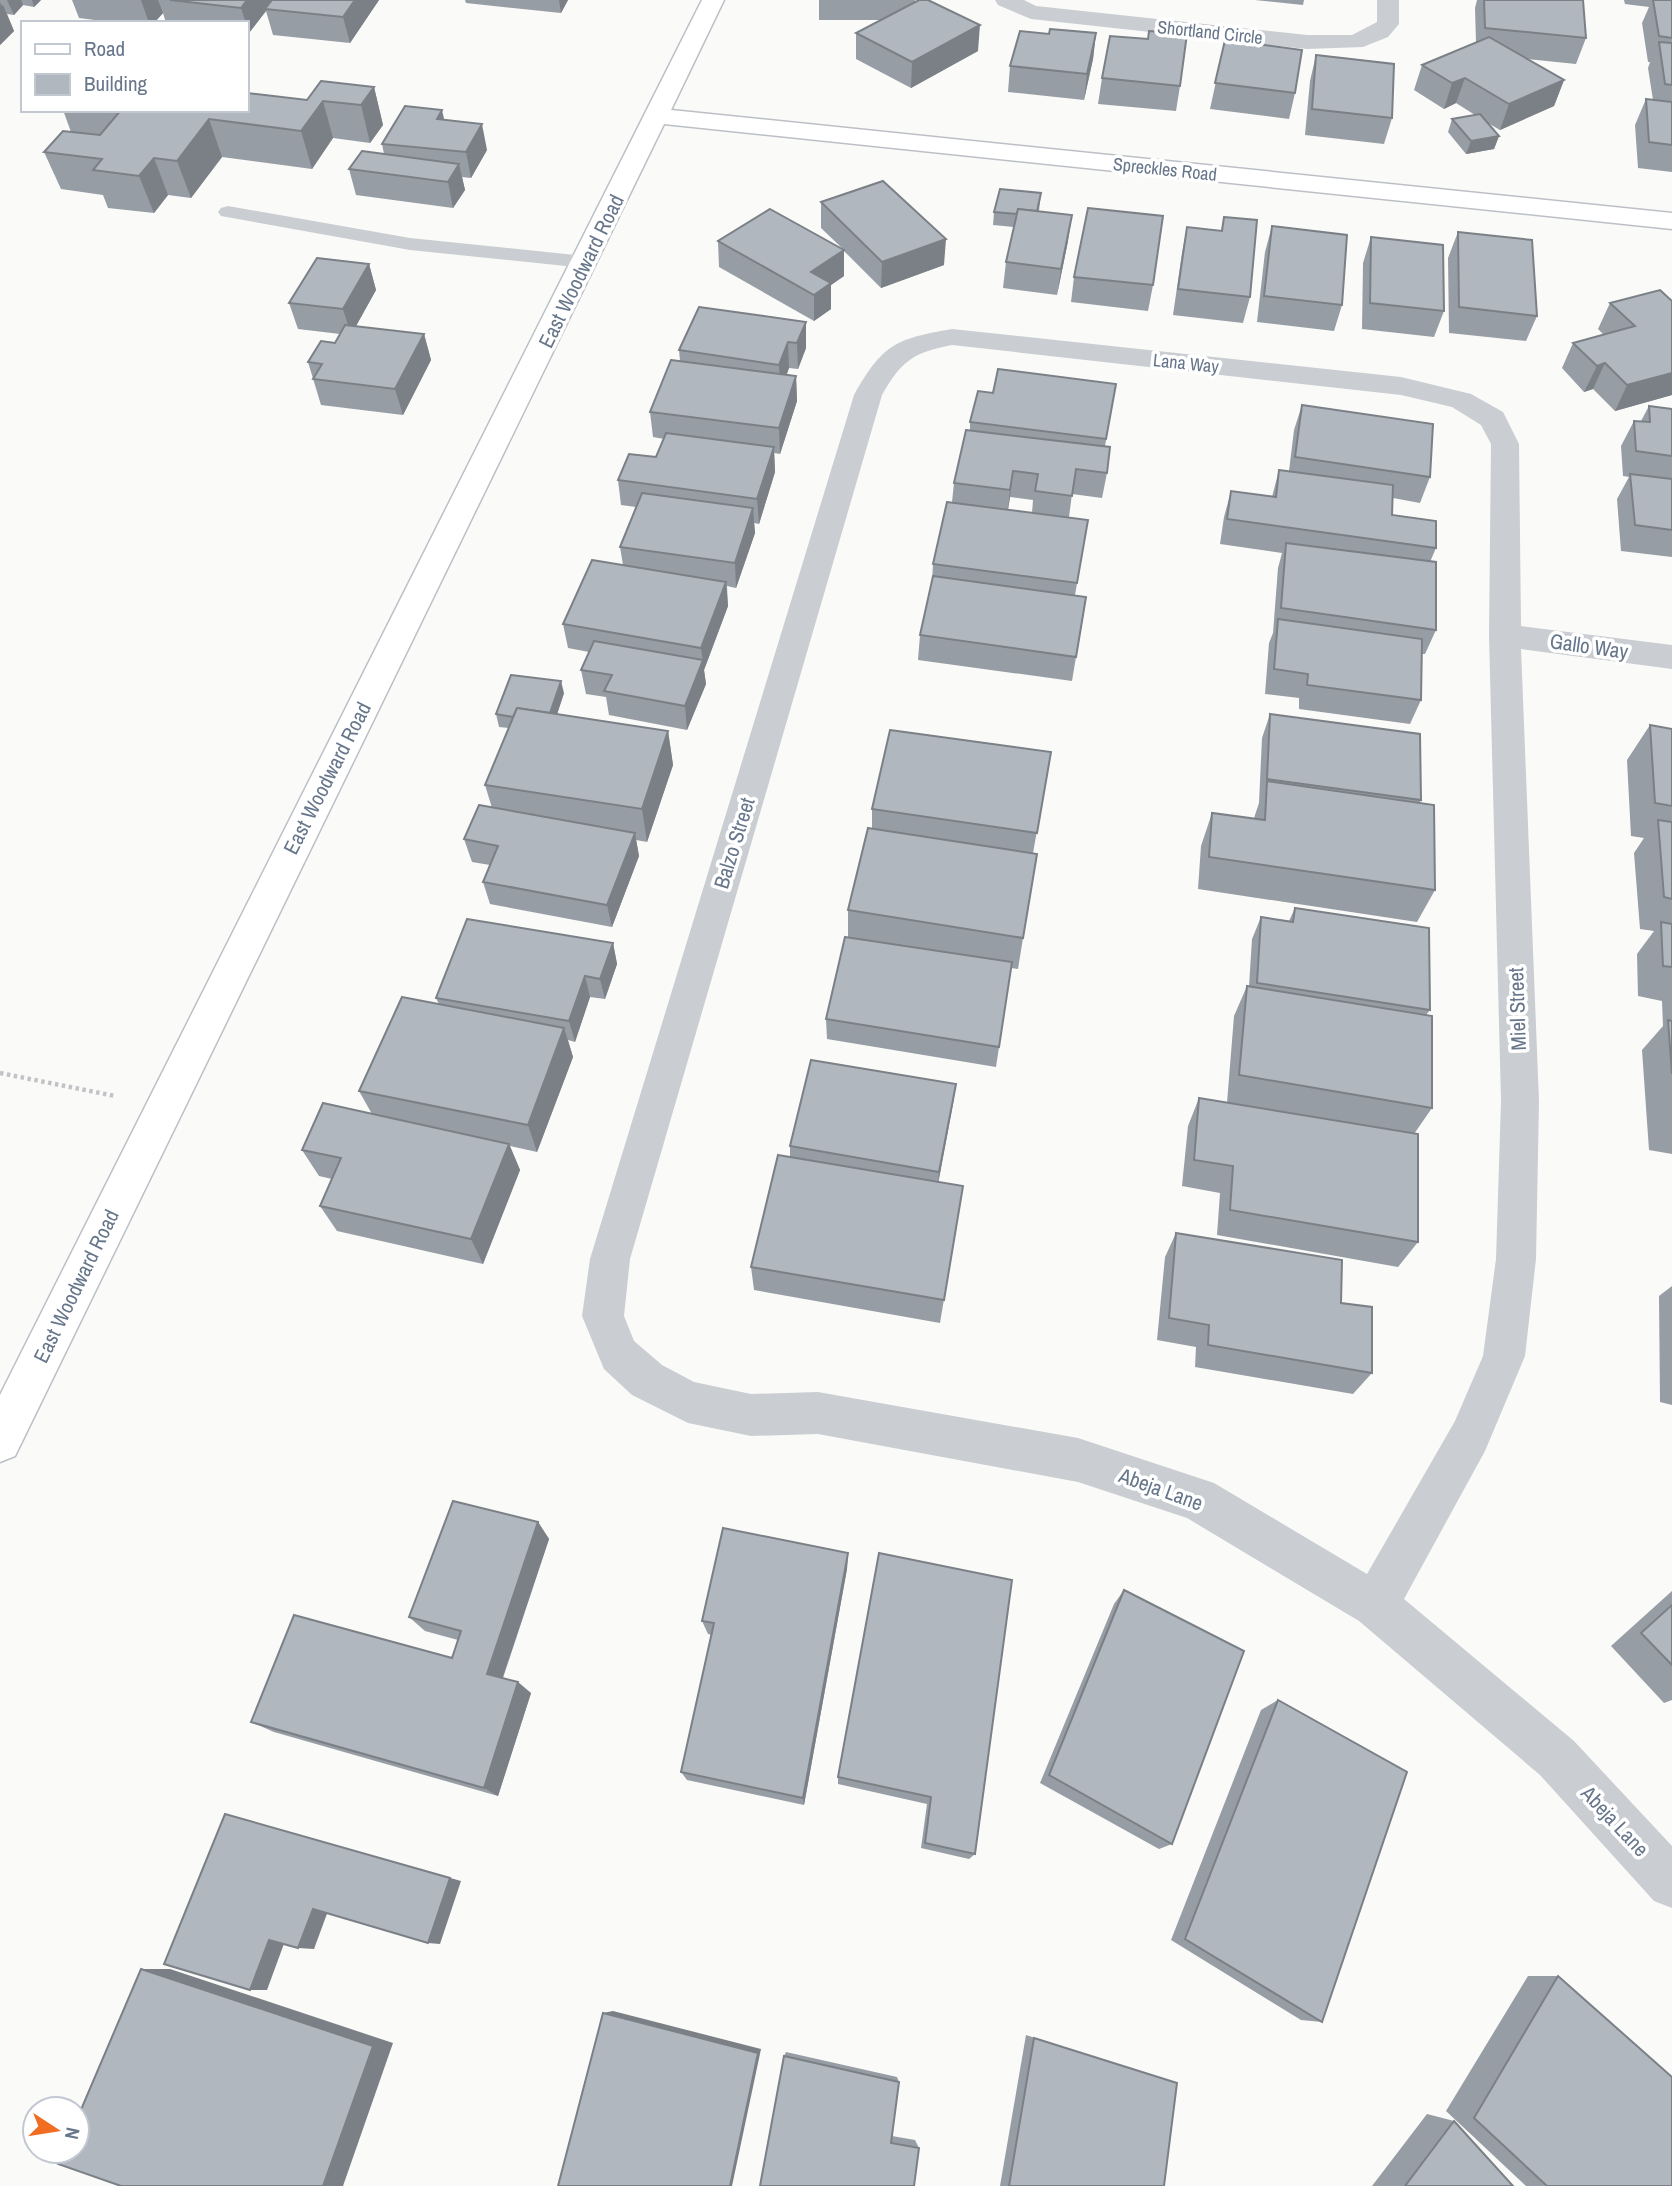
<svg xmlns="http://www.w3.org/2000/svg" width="1672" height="2186" viewBox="0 0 1672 2186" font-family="'Archivo Narrow',sans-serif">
  <rect width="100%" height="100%" fill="#fafaf8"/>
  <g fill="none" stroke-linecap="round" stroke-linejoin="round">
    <defs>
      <path id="secondary" d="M702,0H724L671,110L1672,213V229L664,124L15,1456L0,1462V1395Z"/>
    </defs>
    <!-- secondary casing -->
    <use href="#secondary" stroke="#bcc0c6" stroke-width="3"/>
    <!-- path -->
    <path stroke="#c1c3c6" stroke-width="4.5" stroke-dasharray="3.5 3.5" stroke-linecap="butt" d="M0,1073L115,1096"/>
    <!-- lane -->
    <path fill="#cacdd1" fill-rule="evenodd" d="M228,206L410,238L585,256L593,257L596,262L593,267L585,268L410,250L221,216L218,212L221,208Z"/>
    <!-- street -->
    <g fill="#cacdd1" fill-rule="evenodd">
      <path d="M995,0H1024L1036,6L1307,35H1352L1377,22V0H1399V24L1388,37L1363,47L1307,49L1031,19L998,5Z"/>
      <path d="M952,329L1401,377L1471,394L1503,412L1519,444L1521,626L1672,645V669L1521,649L1539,1101L1536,1259L1525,1356L1485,1451L1404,1599L1574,1741L1672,1846V1908L1654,1901L1540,1775L1359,1621L1187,1518L1078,1482L818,1434L751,1436L688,1423L632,1395L604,1369L582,1316L590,1259L854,395C883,344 895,339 952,329ZM952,345L1401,395L1452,407L1481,425L1491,444L1489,635L1501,1101L1496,1259L1483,1356L1455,1421L1367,1574L1214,1483L1078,1438L818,1392L751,1394L694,1382L662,1365L634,1341L624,1316L630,1259L882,395C902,360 913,353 952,345Z"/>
    </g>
    <!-- secondary -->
    <use href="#secondary" fill="#fff" fill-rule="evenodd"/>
  </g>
  <!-- wall -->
  <g fill="#979da4" fill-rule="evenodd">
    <path d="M0,0H41L34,7L23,5L14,15L7,14L14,31L0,45Z"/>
    <path d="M72,0H379L350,43L273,35L266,11L249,33H247V23H166L163,13L154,23H118L79,18Z"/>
    <path d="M465,0H568L561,13L466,3Z"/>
    <path d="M819,0H915V2L978,51L911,88L856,59V33L880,20H819Z"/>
    <path d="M1255,0H1304L1303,5Z"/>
    <path d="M1477,0H1583L1586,38L1576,64L1527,59L1564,80L1554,106L1500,130L1486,122L1499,136L1494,149L1466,154L1448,132L1452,119L1475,115L1456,103L1444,109L1414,90L1422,65L1476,42L1475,8Z"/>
    <path d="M1624,0H1672V172L1638,168L1635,125L1646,99L1653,100L1648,68L1650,62H1648L1642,23L1649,7L1625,4Z"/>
    <path d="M1096,33L1093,59L1084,100L1008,92L1010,66L1049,34Z"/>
    <path d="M1225,40L1295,93L1289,119L1210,109Z"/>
    <path d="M1316,55L1392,118L1384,144L1305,135L1310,81Z"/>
    <path d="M1102,78L1180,86L1176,111L1098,104Z"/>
    <path d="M374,87L383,125L370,143L333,138L312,169L222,157L191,198L168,195L154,213L108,208L103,195L61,189L44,152L71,132L63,110H247L307,100Z"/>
    <path d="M444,120L487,150L471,178L462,177L465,190L453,208L356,195L349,169L384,154L382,144Z"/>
    <path d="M1041,193L1039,211L1068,241L1057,295L1003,288L1006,262L1014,227L993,225L994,212Z"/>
    <path d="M821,202L944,265L881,288L844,251V276L831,285V309L814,321L719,267L718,241L843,249L821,228Z"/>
    <path d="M1224,217L1250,297L1243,323L1173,315L1182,253L1187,227L1221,231Z"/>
    <path d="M1272,226L1342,305L1334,331L1257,322L1265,252Z"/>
    <path d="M1458,232L1537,316L1526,341L1449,333L1448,258Z"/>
    <path d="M1371,237L1444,311L1434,337L1362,329L1363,263Z"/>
    <path d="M369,264L376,290L356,326L424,334L431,360L403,415L321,405L308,362L335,343L340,334L298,329L289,303Z"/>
    <path d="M1074,277L1153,285L1148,311L1071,302Z"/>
    <path d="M1672,301V395L1615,411L1593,389L1584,392L1562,368L1573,343L1604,335L1598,329L1610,303Z"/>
    <path d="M806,322V348L798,369L789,368L787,374L796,376L797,401L780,454L774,453L775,472L759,524L754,523L755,533L736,588L727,586L728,606L704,670L706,684L687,730L609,715L606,697L586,694L581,670L589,652L568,648L563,624L623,565L620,547L636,507L621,505L618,480L656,457L664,439L653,437L650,412L680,361L679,350Z"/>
    <path d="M1116,384L1105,446L1107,473L1102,498L1072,494L1069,517L1088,520L1075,595L1076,657L1072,681L918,660L920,635L932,582L933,564L952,502L954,483L970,430V422L993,393ZM1010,497L1033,500L1032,513L1008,510Z"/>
    <path d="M1302,405L1430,477L1420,503L1393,498L1392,515L1436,548L1430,562L1436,630L1425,654H1422L1421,700L1410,724L1299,709V698L1265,694L1269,643L1273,633L1278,568L1282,553L1220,544L1224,517L1231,491L1272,497L1279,470L1289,471L1294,430Z"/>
    <path d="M1649,406L1672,409V557L1621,551L1617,499L1629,477L1623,476L1621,446L1634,421H1641Z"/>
    <path d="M564,693L557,714L668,731L673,765L647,842L636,840L639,856L612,927L490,904L483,882L490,865L472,862L464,839L492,808L485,785L509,728L499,727L496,714Z"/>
    <path d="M1270,714L1421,800L1420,803L1435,890L1417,922L1198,889L1201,846L1212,813L1254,819L1255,815L1259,803L1262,738Z"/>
    <path d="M1650,725L1672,729V1154L1649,1150L1642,1050L1663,1026L1662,1001L1638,996L1637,954L1654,931L1640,929L1634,853L1644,838L1631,836L1627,760Z"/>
    <path d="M1051,752L1033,853L1023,938L1018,969L1011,968L996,1067L827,1039L826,1019L848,937V910L872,829V809Z"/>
    <path d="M1295,908L1430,1010L1426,1015L1432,1108L1414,1134L1418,1242L1398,1267L1217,1235L1220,1193L1182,1186L1188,1126L1199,1098L1227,1103L1234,1016L1247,986H1249L1252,939L1261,917L1289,921Z"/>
    <path d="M613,943L617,964L605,999L590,997L575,1042L568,1040L573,1057L537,1152L510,1146L520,1170L483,1264L337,1231L320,1206L332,1179L319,1176L302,1150L372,1114L359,1091L439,1004L436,998Z"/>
    <path d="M956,1084L938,1182L963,1186L940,1323L754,1290L751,1267L790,1157V1146Z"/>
    <path d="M1176,1233L1341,1303L1372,1373L1353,1394L1195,1367L1196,1347L1157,1340L1165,1257Z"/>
    <path d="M1672,1286V1405L1660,1402L1659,1296Z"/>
    <path d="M538,1522L549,1539L503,1678L531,1693L498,1796L274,1732L251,1722L452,1658L458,1640L425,1631L409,1617Z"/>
    <path d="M848,1553L847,1569L804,1805L687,1780L681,1772L712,1635L708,1634L702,1621Z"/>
    <path d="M879,1553L975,1854L969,1859L921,1848L927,1804L838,1784V1777Z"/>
    <path d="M1124,1590L1172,1844L1159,1849L1040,1783L1114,1604Z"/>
    <path d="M1672,1591V1700L1664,1703L1611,1646Z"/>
    <path d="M1278,1700L1322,2022L1301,2020L1171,1940L1261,1710Z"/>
    <path d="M1528,1976H1558L1672,2186H1526L1446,2111Z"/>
    <path d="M1026,2035L1177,2083L1164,2186H1000Z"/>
    <path d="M786,2052L897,2077L899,2082L892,2136L915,2140L919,2148L914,2186L784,2056Z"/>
    <path d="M1427,2114L1454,2121L1513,2186H1372Z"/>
  </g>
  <!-- shaded-wall -->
  <g fill="#7b8086">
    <path d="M7,0H21L23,5L14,15Z"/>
    <path d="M32,0H41L34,7Z"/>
    <path d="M141,0H158L163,13L154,23H149Z"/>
    <path d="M247,0H274L265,9L266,11L249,33L241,8Z"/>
    <path d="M355,0H379L350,43L343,17Z"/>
    <path d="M559,0H568L561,13Z"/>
    <path d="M0,2L2,6L3,5L14,31L0,45Z"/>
    <path d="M980,25L978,51L911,88L912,62Z"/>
    <path d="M1096,33L1093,59L1084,100L1087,74Z"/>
    <path d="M1465,78L1456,103L1444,109L1452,83Z"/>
    <path d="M1564,80L1554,106L1500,130L1509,104Z"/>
    <path d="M374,87L383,125L370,143L361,105Z"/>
    <path d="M323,101L333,138L312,169L301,131Z"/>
    <path d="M442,110L448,136L437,119Z"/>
    <path d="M209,119L222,157L191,198L177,161Z"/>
    <path d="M482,124L487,150L471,178L466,152Z"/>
    <path d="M1499,136L1494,149L1466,154L1471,141Z"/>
    <path d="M154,158L168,195L154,213L139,176Z"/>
    <path d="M459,164L465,190L453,208L448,182Z"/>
    <path d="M1072,215L1068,241L1057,295L1061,269Z"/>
    <path d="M946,239L944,265L881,288L882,262Z"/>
    <path d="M844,250V276L831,285V309L814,321V295L811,272Z"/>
    <path d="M369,264L376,290L351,335L343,309Z"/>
    <path d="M806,322V348L798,369L797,343Z"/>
    <path d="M424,334L431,360L403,415L395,389Z"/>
    <path d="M788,342L789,368L780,391L779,365Z"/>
    <path d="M1605,363L1593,389L1584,392L1597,366Z"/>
    <path d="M1672,373V395L1615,411L1627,385Z"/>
    <path d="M796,376L797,401L780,454L779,428Z"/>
    <path d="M774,447L775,472L759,524L757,499Z"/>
    <path d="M1013,471L1010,497L1007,515L1010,490Z"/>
    <path d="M753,508L755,533L736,588L735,563Z"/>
    <path d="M726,582L728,606L704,670L706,684L687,730L685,706L703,662L701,648Z"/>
    <path d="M561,681L564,693L551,733L548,721Z"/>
    <path d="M668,731L673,765L647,842L642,809Z"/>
    <path d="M635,833L639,856L612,927L607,905Z"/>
    <path d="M613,943L617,964L605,999L600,979Z"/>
    <path d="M585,976L590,997L575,1042L569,1021Z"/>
    <path d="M564,1028L573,1057L537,1152L528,1125Z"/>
    <path d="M956,1084L953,1104L937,1190L939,1172Z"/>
    <path d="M509,1144L520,1170L483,1264L471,1239Z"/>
    <path d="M538,1522L549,1539L500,1685L487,1674Z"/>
    <path d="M848,1553L847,1569L804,1805L803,1798Z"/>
    <path d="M518,1682L531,1693L498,1796L484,1788Z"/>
    <path d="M242,1819L461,1881L440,1944L428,1943Z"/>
    <path d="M313,1909L328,1911L314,1949L298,1948Z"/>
    <path d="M269,1940L285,1941L267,1990H250Z"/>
    <path d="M141,1969H170L393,2043L343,2186H323Z"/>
    <path d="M613,2011L761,2049L732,2186H730L603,2013Z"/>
  </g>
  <!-- building -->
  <g fill="#b0b7bf" stroke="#7b8086" stroke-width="2">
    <path d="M170,0H247L241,8Z"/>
    <path d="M272,0H355L343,17L265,9Z"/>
    <path d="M919,0H928L980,25L912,62L856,33Z"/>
    <path d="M1484,0H1583L1586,38L1485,28Z"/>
    <path d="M1653,0H1672V38L1659,36Z"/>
    <path d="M1050,29L1096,33L1087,74L1010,66L1020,31L1049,34Z"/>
    <path d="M1149,31L1187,34L1180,86L1102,78L1110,36L1148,39Z"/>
    <path d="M1489,37L1564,80L1509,104L1465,78L1452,83L1422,65Z"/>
    <path d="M1225,40L1302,50L1295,93L1215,83Z"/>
    <path d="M1659,42L1672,43V85L1665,84Z"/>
    <path d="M1316,55L1394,64L1392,118L1312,109Z"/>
    <path d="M321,81L374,87L361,105L323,101L301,131L209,119L177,161L154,158L139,176L93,170L102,159L44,152L63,131L100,135L121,110H247V93L307,100Z"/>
    <path d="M1646,99L1672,102V145L1649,142Z"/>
    <path d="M405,106L442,110L437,119L482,124L466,152L382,144Z"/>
    <path d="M1480,114L1499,136L1471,141L1452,119Z"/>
    <path d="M362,151L459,164L448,182L349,169Z"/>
    <path d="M883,181L946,239L882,262L821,202Z"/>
    <path d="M1000,189L1041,193L1037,211L1018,209L1017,214L994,212Z"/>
    <path d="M1088,208L1163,216L1153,285L1074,277Z"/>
    <path d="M770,209L844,250L811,272L831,283L814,295L718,241Z"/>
    <path d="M1018,209L1072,215L1061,269L1006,262Z"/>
    <path d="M1224,217L1257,220L1250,297L1178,289L1187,227L1222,231Z"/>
    <path d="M1272,226L1347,235L1342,305L1264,296Z"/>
    <path d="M1458,232L1532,240L1537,316L1459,307Z"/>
    <path d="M1371,237L1443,245L1444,311L1370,303Z"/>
    <path d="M317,258L369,264L343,309L289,303Z"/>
    <path d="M1660,290L1672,301V373L1627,385L1605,363L1597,366L1573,343L1635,326L1610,303Z"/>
    <path d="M699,307L806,322L797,343L788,342L779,365L679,350Z"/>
    <path d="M345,325L424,334L395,389L313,379L322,364L308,362L321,341L335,343Z"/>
    <path d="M671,360L796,376L779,428L650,412Z"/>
    <path d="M998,369L1116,384L1106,439L970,422L978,391L993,393Z"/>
    <path d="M1302,405L1433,424L1430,477L1295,457Z"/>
    <path d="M1649,406L1672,409V456L1636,451L1634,421L1650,422Z"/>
    <path d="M966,430L1110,447L1107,473L1076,469L1072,496L1035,491L1038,474L1013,471L1010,490L954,483Z"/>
    <path d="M666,433L774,447L757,499L618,480L629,454L656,457Z"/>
    <path d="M1279,470L1393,485L1392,515L1436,521V548L1227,519L1231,491L1276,497Z"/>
    <path d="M1630,474L1672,479V530L1635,525Z"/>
    <path d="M642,493L753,508L735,563L620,547Z"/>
    <path d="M947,502L1088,520L1077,583L933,564Z"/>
    <path d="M1286,543L1436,562V630L1281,608Z"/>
    <path d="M592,560L726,582L701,648L563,624Z"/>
    <path d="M933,576L1086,597L1076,657L920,635Z"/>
    <path d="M1278,619L1422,639L1421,700L1307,685L1308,674L1274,669Z"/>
    <path d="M594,641L703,660L685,706L604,691L612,675L581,670Z"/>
    <path d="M511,675L561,681L550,713L517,708L513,717L496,714Z"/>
    <path d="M517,708L668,731L642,809L485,785Z"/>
    <path d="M1270,714L1420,734L1421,800L1267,779Z"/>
    <path d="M1650,725L1672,729V806L1655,803Z"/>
    <path d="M890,730L1051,752L1037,833L872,809Z"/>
    <path d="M1267,781L1434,805L1435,890L1209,857L1212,813L1265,820Z"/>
    <path d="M479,805L635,833L607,905L483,882L498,846L464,839Z"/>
    <path d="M1658,820L1672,822V899L1664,897Z"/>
    <path d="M868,828L1037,854L1023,938L848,910Z"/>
    <path d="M1295,908L1429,928L1430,1010L1257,983L1261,917L1293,922Z"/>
    <path d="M467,919L613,943L600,979L585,976L569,1021L436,998Z"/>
    <path d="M1661,922L1672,924V967L1663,966Z"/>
    <path d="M845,937L1012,962L999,1047L826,1019Z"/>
    <path d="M1247,986L1432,1016V1108L1239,1075Z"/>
    <path d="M402,997L564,1028L528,1125L359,1091Z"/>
    <path d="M1668,1020L1672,1021V1074Z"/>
    <path d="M811,1060L956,1084L939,1172L790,1146Z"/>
    <path d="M1199,1098L1418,1134V1242L1230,1210L1233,1166L1194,1160Z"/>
    <path d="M323,1103L509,1144L471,1239L320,1206L341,1158L302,1150Z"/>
    <path d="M778,1155L963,1186L944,1300L751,1267Z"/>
    <path d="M1176,1233L1342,1260L1341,1303L1372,1307V1373L1208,1345L1209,1325L1169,1318Z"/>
    <path d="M453,1501L538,1522L487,1674L518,1682L484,1788L251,1722L294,1615L452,1658L461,1631L409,1617Z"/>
    <path d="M723,1528L848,1553L803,1798L681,1772L714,1623L702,1621Z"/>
    <path d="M879,1553L1012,1580L975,1854L925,1843L931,1797L838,1777Z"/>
    <path d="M1124,1590L1244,1651L1172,1844L1049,1775Z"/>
    <path d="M1672,1605V1665L1641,1633Z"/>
    <path d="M1278,1700L1407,1772L1322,2022L1185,1939Z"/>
    <path d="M225,1814L450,1878L428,1943L313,1909L298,1948L269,1940L250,1990L164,1964Z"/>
    <path d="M141,1969L373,2046L323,2186H121L58,2164L63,2151H77V2119Z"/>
    <path d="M1558,1976L1672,2077V2186H1547L1474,2118Z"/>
    <path d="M603,2013L758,2053L730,2186H558Z"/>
    <path d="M1034,2038L1177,2083L1164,2186H1009Z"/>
    <path d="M784,2056L899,2082L891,2143L919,2148L914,2186H760Z"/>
    <path d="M1454,2121L1513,2186H1405Z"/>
  </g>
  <g text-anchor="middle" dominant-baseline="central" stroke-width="7" stroke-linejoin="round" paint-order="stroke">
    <!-- far-street labels -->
    <g font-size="18" fill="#67768b" stroke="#fff">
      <text transform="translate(1210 32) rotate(6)">Shortland Circle</text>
      <text transform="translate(1165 169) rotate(6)">Spreckles Road</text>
      <text transform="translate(1186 363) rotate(6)">Lana Way</text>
    </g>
    <!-- street labels -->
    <g font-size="21" fill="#67768b" stroke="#fff">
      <text transform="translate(581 271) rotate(-64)">East Woodward Road</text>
      <text transform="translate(1589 646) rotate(8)">Gallo Way</text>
      <text transform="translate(327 778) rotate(-63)">East Woodward Road</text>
      <text transform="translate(734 843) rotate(-73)">Balzo Street</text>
      <text transform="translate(1517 1009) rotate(-92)">Miel Street</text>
      <text transform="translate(76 1286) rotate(-64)">East Woodward Road</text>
      <text transform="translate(1161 1489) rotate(20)">Abeja Lane</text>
      <text transform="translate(1615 1821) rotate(47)">Abeja Lane</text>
    </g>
  </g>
  <!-- legend -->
  <rect x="21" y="21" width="228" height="91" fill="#ffffff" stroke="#c2c8d1" stroke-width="2"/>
  <rect x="35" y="44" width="35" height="10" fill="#ffffff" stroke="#c2c8d1" stroke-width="2"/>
  <text x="84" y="56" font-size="21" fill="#67768b">Road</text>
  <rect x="35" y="74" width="35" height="21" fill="#b0b7bf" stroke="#c2c8d1" stroke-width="2"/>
  <text x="84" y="91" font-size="21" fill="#67768b">Building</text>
  <!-- north arrow -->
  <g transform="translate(56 2130) rotate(102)"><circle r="33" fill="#ffffff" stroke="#c2c8d1" stroke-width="2"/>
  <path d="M0-5L12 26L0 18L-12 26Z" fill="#f06d21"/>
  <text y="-10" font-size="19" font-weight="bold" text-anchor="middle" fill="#67768b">N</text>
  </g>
</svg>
